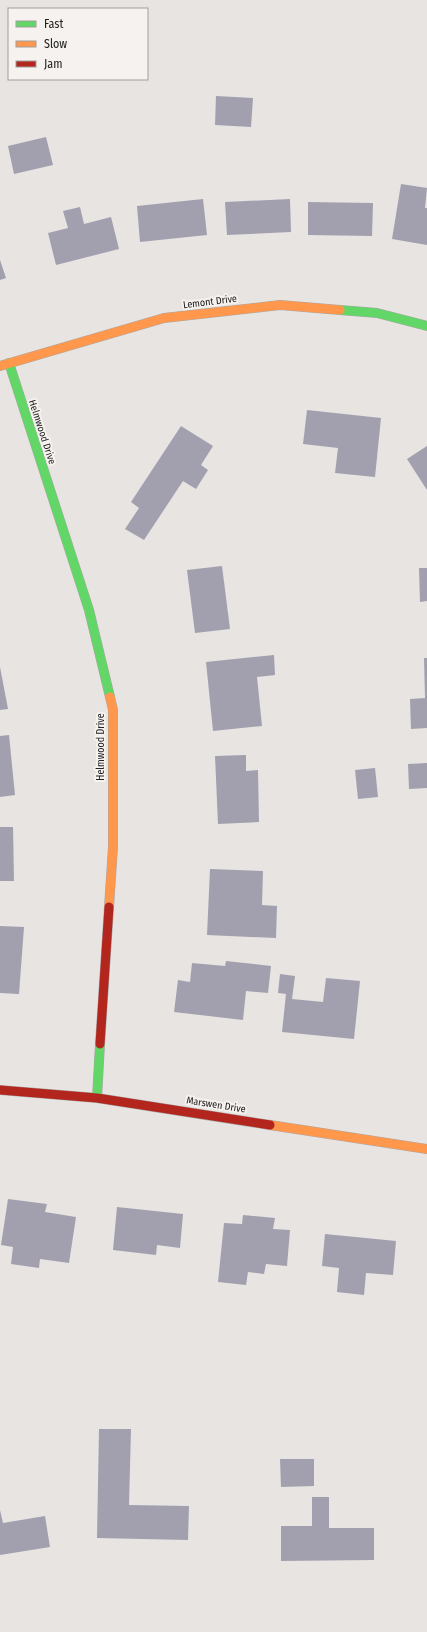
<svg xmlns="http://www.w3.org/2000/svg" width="427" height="1632" viewBox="0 0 427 1632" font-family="'Fira Sans Condensed',sans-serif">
  <rect width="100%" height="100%" fill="#e7e4e2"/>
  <!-- building -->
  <g fill="#a2a0af">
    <path d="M216,96L253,98L251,127L215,125Z"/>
    <path d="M46,137L53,165L14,174L8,146Z"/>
    <path d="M401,184L427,188L425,208H427V245L392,239Z"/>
    <path d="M203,199L207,235L140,242L137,206Z"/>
    <path d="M290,199L291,232L227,235L225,202Z"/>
    <path d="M308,202L373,203L372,236L308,235Z"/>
    <path d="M80,207L84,224L111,217L119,249L56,265L48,233L68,228L63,211Z"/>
    <path d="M0,260L6,278L0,280Z"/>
    <path d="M307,410L381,418L375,477L335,473L338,448L303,444Z"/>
    <path d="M181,426L213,446L201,465L208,470L196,489L183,481L144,540L125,529L139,508L131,502Z"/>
    <path d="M427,446V490L407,459Z"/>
    <path d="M222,566L230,629L195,633L187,570Z"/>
    <path d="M419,568H427V601L420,602Z"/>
    <path d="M274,655L275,675L257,677L262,726L213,731L206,662Z"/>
    <path d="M424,658H427V728L411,729L410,699L425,698Z"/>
    <path d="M0,667L8,709L0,710Z"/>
    <path d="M9,735L15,795L0,797V736Z"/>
    <path d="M246,755V771L258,770L259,822L218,824L215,756Z"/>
    <path d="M427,763V788L409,789L408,764Z"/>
    <path d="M375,768L378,797L358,799L355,770Z"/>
    <path d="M0,827H13L14,881H0Z"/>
    <path d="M210,869L263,871L262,905L277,906L276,938L207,935Z"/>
    <path d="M0,926L24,927L19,994L0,993Z"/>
    <path d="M226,961L271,966L268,993L246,991L243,1020L174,1012L178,980L190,982L192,963L225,966Z"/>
    <path d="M280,974L295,976L292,999L323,1002L326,978L360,981L354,1039L282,1032L286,994L278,993Z"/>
    <path d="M8,1199L47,1204L45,1212L76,1217L69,1263L40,1259L39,1268L11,1264L13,1247L1,1245Z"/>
    <path d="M117,1207L183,1214L180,1248L157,1245L156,1255L113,1250Z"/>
    <path d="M243,1215L275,1218L273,1229L290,1230L287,1266L266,1264L264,1274L248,1272L246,1285L218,1282L224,1223L242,1224Z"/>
    <path d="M325,1234L396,1241L393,1275L366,1273L364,1295L337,1292L339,1268L322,1266Z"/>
    <path d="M99,1429H131L129,1505L189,1506L188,1540L97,1538Z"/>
    <path d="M280,1459H314V1486L281,1487Z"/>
    <path d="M312,1497H329V1528H374V1560L281,1561V1526H312Z"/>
    <path d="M0,1510L3,1523L45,1516L50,1547L0,1555Z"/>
  </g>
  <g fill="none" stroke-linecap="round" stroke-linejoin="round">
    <defs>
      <g id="fast">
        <path d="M340,310L377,313L427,326"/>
        <path d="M9,363L89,610L110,697"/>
        <path d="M97,1098L100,1044"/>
      </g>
      <g id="slow">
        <path d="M0,366L164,318L280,305L340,310"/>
        <path d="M109,907L113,847V710L110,697"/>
        <path d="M270,1125L427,1149"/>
      </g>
      <g id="jam">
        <path d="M100,1044L109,907"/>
        <path d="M0,1090L97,1098L270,1125"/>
      </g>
    </defs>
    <!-- fast casing -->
    <use href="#fast" stroke="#aaa8a7" stroke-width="10"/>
    <!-- slow casing -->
    <use href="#slow" stroke="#aaa8a7" stroke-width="10"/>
    <!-- jam casing -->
    <use href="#jam" stroke="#aaa8a7" stroke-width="10"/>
    <!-- fast -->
    <use href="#fast" stroke="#63d668" stroke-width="9"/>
    <!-- slow -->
    <use href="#slow" stroke="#ff974d" stroke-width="9"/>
    <!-- jam -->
    <use href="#jam" stroke="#b3261e" stroke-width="9"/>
  </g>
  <g text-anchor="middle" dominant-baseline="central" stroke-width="4" stroke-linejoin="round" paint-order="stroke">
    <!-- street labels -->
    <g font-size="10" fill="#222120" stroke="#f5f2ef">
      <text transform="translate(210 302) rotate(-7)">Lemont Drive</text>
      <text transform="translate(42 432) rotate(72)">Helmwood Drive</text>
      <text transform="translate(101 747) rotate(-90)">Helmwood Drive</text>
      <text transform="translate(216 1105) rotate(9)">Marswen Drive</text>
    </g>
  </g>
  <!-- legend -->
  <rect x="8" y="8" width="140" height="72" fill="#f5f2ef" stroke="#a19e9c"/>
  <rect x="16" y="21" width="20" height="6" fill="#63d668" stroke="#a19e9c"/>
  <text x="44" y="28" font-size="12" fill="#222120">Fast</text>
  <rect x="16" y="41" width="20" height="6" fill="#ff974d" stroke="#a19e9c"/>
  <text x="44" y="48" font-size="12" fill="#222120">Slow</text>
  <rect x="16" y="61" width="20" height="6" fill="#b3261e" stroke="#a19e9c"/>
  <text x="44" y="68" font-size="12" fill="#222120">Jam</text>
</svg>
